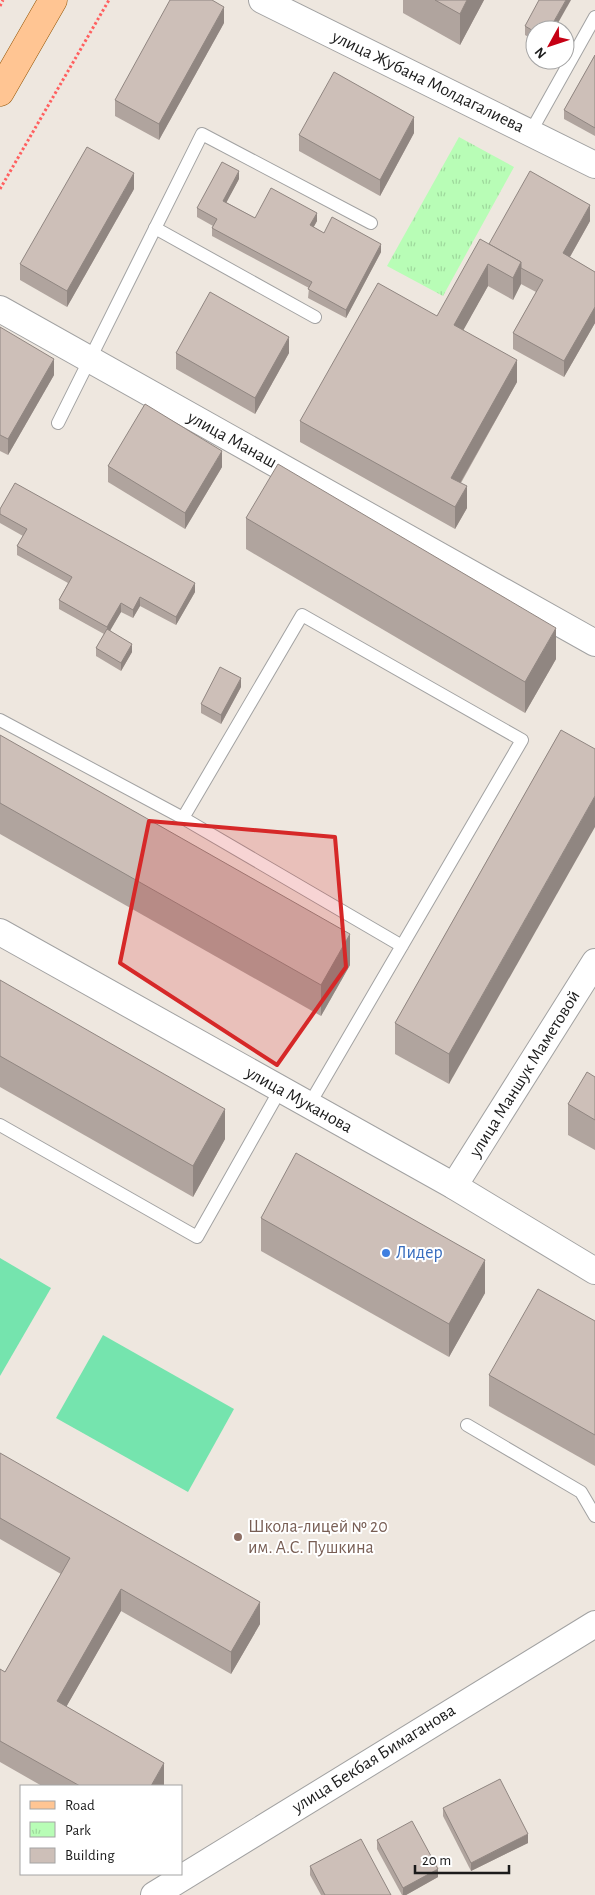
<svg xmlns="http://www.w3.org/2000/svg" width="595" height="1895" viewBox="0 0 595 1895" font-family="'Alegreya Sans',sans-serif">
  <defs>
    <pattern id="park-tufts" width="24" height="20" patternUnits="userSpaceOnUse" patternTransform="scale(1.25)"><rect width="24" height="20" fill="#b8fdb6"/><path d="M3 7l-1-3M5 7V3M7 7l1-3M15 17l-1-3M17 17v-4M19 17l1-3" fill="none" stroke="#9ed89c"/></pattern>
  </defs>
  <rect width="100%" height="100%" fill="#eee7df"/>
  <!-- park -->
  <path fill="url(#park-tufts)" d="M459,137L514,167L443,296L387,266Z"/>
  <!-- pitch -->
  <g fill="#75e4ae">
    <path d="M0,1258L51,1288L0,1376Z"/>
    <path d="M103,1335L234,1409L188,1492L56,1418Z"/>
  </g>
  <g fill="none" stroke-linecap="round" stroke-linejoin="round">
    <defs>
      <g id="lane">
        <path d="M530,133L595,17"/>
        <path d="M155,228L315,317"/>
        <path d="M58,423L202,134L371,223"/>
        <path d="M0,720L183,818"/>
        <path d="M309,1105L522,740L302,615L183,818L402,946"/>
        <path d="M0,1125L197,1237L280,1090"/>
        <path d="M467,1425L581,1492L595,1516"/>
      </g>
      <g id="street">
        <path d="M262,0L595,165"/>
        <path d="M0,309L595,643"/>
        <path d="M0,932L454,1186L595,1271"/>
        <path d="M454,1186L595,962"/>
        <path d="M154,1895L595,1624"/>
      </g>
      <path id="primary" d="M0,92L53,0"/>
    </defs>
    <!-- lane casing -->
    <use href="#lane" stroke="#a2a2a2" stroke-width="14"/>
    <!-- street casing -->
    <use href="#street" stroke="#a2a2a2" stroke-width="28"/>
    <!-- primary casing -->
    <use href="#primary" stroke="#925200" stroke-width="29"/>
    <!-- path -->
    <g stroke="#ff5f5f" stroke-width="3" stroke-dasharray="2.5 2.5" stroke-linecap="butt">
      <path d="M0,6L3,0"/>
      <path d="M0,189L109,0"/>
    </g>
    <!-- lane -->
    <use href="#lane" stroke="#fff" stroke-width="12"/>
    <!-- street -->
    <use href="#street" stroke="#fff" stroke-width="26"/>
    <!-- primary -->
    <use href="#primary" stroke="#ffc593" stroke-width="28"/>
  </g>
  <!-- wall -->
  <g fill="#b0a49e">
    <path d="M403,0H484L460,45L403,13Z"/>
    <path d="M224,23L159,140L115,116V100Z"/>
    <path d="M525,26L535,30V41L525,35Z"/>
    <path d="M595,55V136L564,119V110Z"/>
    <path d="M414,133L380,196L299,151V135Z"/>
    <path d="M239,179L226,202L255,218L317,221L313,227L324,233L381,252L346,318L308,298L309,288L212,236V228L213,226L197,217V208Z"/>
    <path d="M134,189L67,307L20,280V264Z"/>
    <path d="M590,221L570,257L595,272V323L564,377L513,349V333L536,292L521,284L513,300L488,286L463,330L517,382L461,483L467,508L455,529L300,442V421L437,316L489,244Z"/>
    <path d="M0,327L54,375L8,455L0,451Z"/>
    <path d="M176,353H289L255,414L176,369Z"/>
    <path d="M108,466L222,467L185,529L108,482Z"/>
    <path d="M0,509L195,592L176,625L140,606L133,618L121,612L110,630L132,652L121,671L96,656V648L104,634L59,609V600L68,583L17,555V546L23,536L0,523Z"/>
    <path d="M246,518L556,659L525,713L246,549Z"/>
    <path d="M241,687L221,724L201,713V704Z"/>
    <path d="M561,730L449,1084L395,1054V1023Z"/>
    <path d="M0,735L350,965L321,1016L0,834Z"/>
    <path d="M0,980L225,1139L193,1197L0,1087Z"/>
    <path d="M595,1077V1150L568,1135V1104Z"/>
    <path d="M261,1218L485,1293L449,1357L261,1251Z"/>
    <path d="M595,1321V1466L489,1406V1375Z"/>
    <path d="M0,1453L260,1624L231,1674L121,1611L66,1707L164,1785L163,1786H42L0,1762V1669L5,1672L61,1574L0,1539Z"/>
    <path d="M443,1808L528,1843L471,1871L443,1816Z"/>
    <path d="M377,1840L438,1877L406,1895H402L377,1849Z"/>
    <path d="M310,1866L391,1895H321L310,1875Z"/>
  </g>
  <!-- shaded-wall -->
  <g fill="#908681">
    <path d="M467,0H484L460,45V14Z"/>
    <path d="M566,0H571L554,30H549Z"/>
    <path d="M224,7V23L159,140V124Z"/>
    <path d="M414,117V133L380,196V180Z"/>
    <path d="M239,171V179L223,209V201Z"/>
    <path d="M134,173V189L67,307V291Z"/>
    <path d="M590,205V221L563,269V253Z"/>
    <path d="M317,213V221L310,234V225Z"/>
    <path d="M381,244V252L346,318V310Z"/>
    <path d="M521,262V284L513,300V278Z"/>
    <path d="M488,264V286L454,347V325Z"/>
    <path d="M595,307V323L564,377V361Z"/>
    <path d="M289,337V353L255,414V398Z"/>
    <path d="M54,359V375L8,455V439Z"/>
    <path d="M517,360V382L451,499V478Z"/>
    <path d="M222,451V467L185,529V513Z"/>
    <path d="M467,486V508L455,529V507Z"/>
    <path d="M195,583V592L176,625V617Z"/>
    <path d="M140,597V606L133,618V610Z"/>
    <path d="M121,603V612L107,636V627Z"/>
    <path d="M556,628V659L525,713V682Z"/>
    <path d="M132,644V652L121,671V663Z"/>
    <path d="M241,678V687L221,724V715Z"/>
    <path d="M595,796V827L449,1084V1054Z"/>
    <path d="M350,934V965L321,1016V985Z"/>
    <path d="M225,1109V1139L193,1197V1166Z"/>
    <path d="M485,1260V1293L449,1357V1324Z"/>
    <path d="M121,1589V1611L57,1723V1701Z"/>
    <path d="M260,1602V1624L231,1674V1652Z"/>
    <path d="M164,1763V1785L163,1786H151Z"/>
    <path d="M528,1834V1843L471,1871V1863Z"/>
    <path d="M438,1869V1877L406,1895H403V1888Z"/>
  </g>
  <!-- building -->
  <g fill="#cdbfb8" stroke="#908681">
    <path d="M170,0H212L224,7L159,124L115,100Z"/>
    <path d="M435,0H467L460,14Z"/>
    <path d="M539,0H566L549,30H535V32L525,26Z"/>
    <path d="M595,55V128L564,110Z"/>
    <path d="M334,72L414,117L380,180L299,135Z"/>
    <path d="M87,147L134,173L67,291L20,264Z"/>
    <path d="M222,162L239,171L223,201L255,218L271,188L317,213L310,225L324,233L332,217L381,244L346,310L308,289L312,282L212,228L217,219L197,208Z"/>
    <path d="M530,171L590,205L563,253L595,272V307L564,361L513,333L543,280L521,268V262L489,244Z"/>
    <path d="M480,239L521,262L513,278L488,264L454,325L517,360L451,478L467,486L455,507L300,421L378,283L437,316Z"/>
    <path d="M210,292L289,337L255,398L176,353Z"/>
    <path d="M0,327L54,359L8,439L0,435Z"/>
    <path d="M145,404L222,451L185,513L108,466Z"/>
    <path d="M278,464L556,628L525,682L246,518Z"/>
    <path d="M15,483L195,583L176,617L140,597L133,610L121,603L107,627L59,600L72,577L17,546L27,529L0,514V509Z"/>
    <path d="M107,629L132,644L121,663L96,648Z"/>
    <path d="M220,667L241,678L221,715L201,704Z"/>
    <path d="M561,730L595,749V796L449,1054L395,1023Z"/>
    <path d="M0,735L350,934L321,985L0,803Z"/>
    <path d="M0,980L225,1109L193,1166L0,1056Z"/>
    <path d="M587,1072L595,1077V1120L568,1104Z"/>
    <path d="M296,1153L485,1260L449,1324L261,1218Z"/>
    <path d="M538,1289L595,1321V1435L489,1375Z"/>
    <path d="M0,1453L260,1602L231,1652L121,1589L57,1701L164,1763L151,1786H80L0,1741V1669L5,1672L70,1558L0,1518Z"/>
    <path d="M500,1779L528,1834L471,1863L443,1808Z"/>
    <path d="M412,1821L438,1869L403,1888L377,1840Z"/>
    <path d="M361,1839L391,1895H325L310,1866Z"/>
  </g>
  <!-- marked area -->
  <path fill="#d62828" fill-opacity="0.2" stroke="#d62828" stroke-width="4" stroke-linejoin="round" d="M149,821L335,837L346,967L277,1065L120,963Z"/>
  <!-- markers -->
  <circle fill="#3f7fe0" stroke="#fff" stroke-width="2" cx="386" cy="1253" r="5"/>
  <circle fill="#8d6e63" stroke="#fff" stroke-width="2" cx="238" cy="1537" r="5"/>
  <g text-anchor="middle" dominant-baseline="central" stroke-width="4" stroke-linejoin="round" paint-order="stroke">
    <!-- street labels -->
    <g font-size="18" fill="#1b1b1b" stroke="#fff">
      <text transform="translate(428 82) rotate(26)">улица Жубана Молдагалиева</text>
      <text transform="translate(232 440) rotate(29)">улица Манаш</text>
      <text transform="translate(525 1074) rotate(-58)">улица Маншук Маметовой</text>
      <text transform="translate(299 1100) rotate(29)">улица Муканова</text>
      <text transform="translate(374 1759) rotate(-32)">улица Бекбая Бимаганова</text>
    </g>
    <!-- shop labels -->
    <g font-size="18" fill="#366cbe" stroke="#fff" text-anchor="start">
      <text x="396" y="1253">Лидер</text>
    </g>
    <!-- education labels -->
    <g font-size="18" fill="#785e54" stroke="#fff" text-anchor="start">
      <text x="248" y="1527">Школа-лицей № 20<tspan x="248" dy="21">им. А.С. Пушкина</tspan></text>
    </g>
  </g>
  <!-- legend -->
  <rect x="20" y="1785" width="162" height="90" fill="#ffffff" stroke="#a4a4a4"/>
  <rect x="30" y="1801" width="25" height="8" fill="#ffc593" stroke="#a4a4a4"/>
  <text x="65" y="1810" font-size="15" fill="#1b1b1b">Road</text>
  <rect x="30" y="1822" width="25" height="15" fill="url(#park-tufts)" stroke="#a4a4a4"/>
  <text x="65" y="1835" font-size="15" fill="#1b1b1b">Park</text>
  <rect x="30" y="1848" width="25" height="15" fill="#cdbfb8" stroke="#a4a4a4"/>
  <text x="65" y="1860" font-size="15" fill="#1b1b1b">Building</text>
  <!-- north arrow -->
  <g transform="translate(550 45) rotate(230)"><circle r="24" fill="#ffffff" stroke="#a4a4a4"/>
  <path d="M0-4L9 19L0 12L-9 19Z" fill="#c60014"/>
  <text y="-8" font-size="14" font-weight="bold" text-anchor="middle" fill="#1b1b1b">N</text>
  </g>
  <!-- scale -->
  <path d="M415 1865v8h94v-8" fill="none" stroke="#1b1b1b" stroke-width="2.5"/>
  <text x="422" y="1865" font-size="15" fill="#1b1b1b" stroke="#ffffff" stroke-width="4" paint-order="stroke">20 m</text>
</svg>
